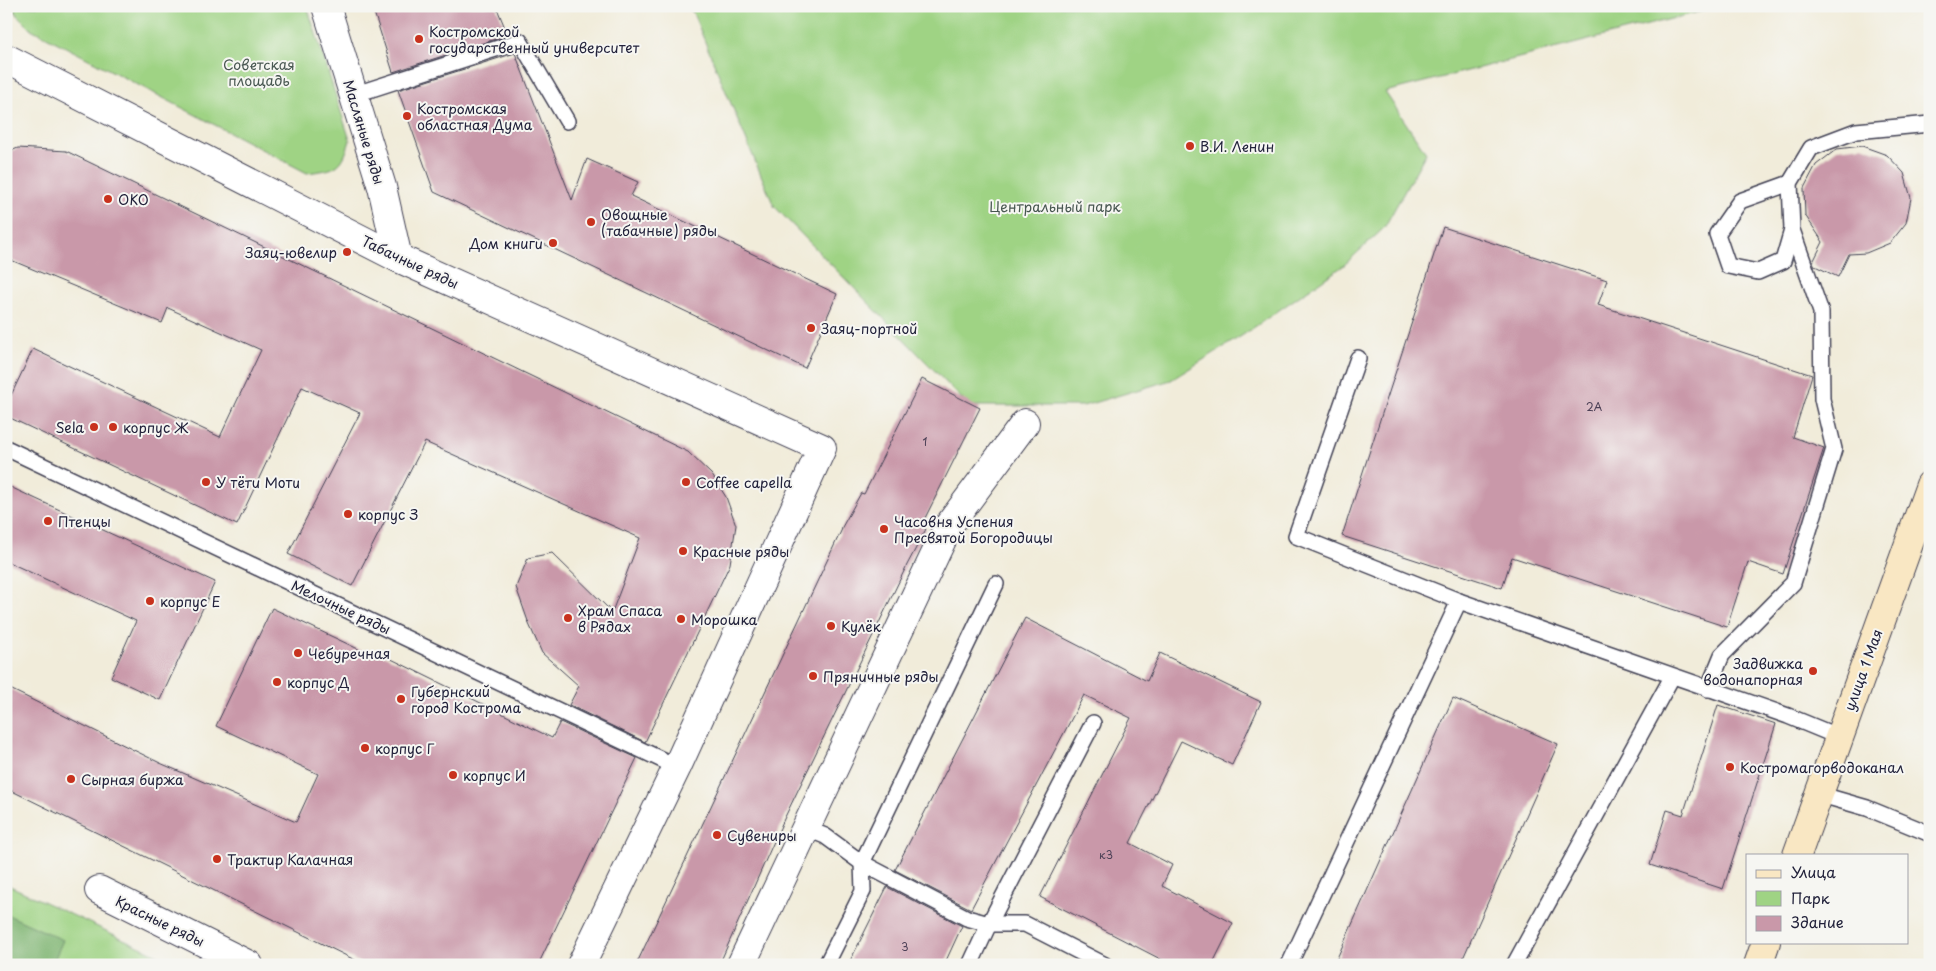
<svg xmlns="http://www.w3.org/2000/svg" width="1936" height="971" viewBox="0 0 1936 971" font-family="'Playpen Sans',sans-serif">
  <rect width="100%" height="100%" fill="#f6f6f2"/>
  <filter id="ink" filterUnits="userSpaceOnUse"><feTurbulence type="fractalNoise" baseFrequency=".02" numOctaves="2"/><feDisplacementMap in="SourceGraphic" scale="10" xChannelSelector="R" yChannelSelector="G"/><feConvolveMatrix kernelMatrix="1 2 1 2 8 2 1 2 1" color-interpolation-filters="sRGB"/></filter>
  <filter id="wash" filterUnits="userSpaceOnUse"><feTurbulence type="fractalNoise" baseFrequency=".0096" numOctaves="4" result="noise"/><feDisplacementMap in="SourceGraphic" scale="20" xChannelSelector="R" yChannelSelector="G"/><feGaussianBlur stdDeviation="1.12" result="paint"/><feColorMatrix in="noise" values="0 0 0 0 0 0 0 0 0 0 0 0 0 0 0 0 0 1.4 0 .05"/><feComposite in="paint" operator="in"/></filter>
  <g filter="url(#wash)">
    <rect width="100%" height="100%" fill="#f1ecda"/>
    <!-- green -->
    <g fill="#9fd384" stroke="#607a60">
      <path d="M13,6H307L350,140C342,170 335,169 307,173L31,29L17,15Z"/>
      <path d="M690,6H1722L1385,92L1426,153L1384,228L1343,266L1243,335L1171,380L1083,406H969L774,206Z"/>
      <path d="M6,884L179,965H6Z"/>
    </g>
    <!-- forest -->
    <path fill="#7fb572" stroke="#506c56" d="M6,914L63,940L52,965H6Z"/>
    <g id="blocks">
      <!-- building -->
      <g fill="#c998a9">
        <path d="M372,6H496L508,35L393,72Z"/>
        <path d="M515,53L572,200L587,159L638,182L631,196L837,294L805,368L434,192L398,90Z"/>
        <path d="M1862,146L1887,155L1904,173L1911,198L1906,223L1890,243L1866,253L1849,254L1838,277L1815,266L1813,262L1823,242L1805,215L1804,188L1816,165L1837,149Z"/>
        <path d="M18,148L66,151L688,452L712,475L726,497L736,525L730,564L645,742L569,705L579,686L542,653L529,624L516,587L528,558L552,553L612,612L640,538L425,442L352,586L288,554L360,413L302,387L237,525L6,416V406L33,349L220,437L261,350L168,308L162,323L6,258V153Z"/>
        <path d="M1443,227L1607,280L1598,305L1812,375L1793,437L1824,448L1783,574L1748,562L1727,627L1512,557L1502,588L1342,536Z"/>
        <path d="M922,379L980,408L921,526L926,529L907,565L784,819L719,965H636L842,529H841L861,493L864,494Z"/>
        <path d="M6,485L215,582L160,700L111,677L136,621L6,561Z"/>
        <path d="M272,608L375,657L377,652L552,738L560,722L637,758L538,965H365L6,788V687L160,763L296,822L318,774L216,726Z"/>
        <path d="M1025,618L1147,681L1160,653L1261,702L1232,765L1181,741L1130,843L1172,865L1162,886L1233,923L1212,965H1172L1040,897L1131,718L1084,695L971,909L895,870Z"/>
        <path d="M1453,698L1558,744L1460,965H1334Z"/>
        <path d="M1718,705L1776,724L1723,889L1650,865L1667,810L1683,815Z"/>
        <path d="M887,887L962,926L944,965H848Z"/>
      </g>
    </g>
  </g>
  <g filter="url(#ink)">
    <use href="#blocks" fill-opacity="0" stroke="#414053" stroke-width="1"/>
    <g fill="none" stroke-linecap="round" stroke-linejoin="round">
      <defs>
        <g id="lane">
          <path d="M353,95L520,41L567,121"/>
          <path d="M1790,183L1740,201L1717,234L1728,266L1758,272L1783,261L1792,230"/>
          <path d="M1358,358L1296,536L1459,601L1788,716L1839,737"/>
          <path d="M6,448L677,767"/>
          <path d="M1708,689L1722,655L1793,583L1834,449L1822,399L1821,312L1792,230L1790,183L1811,148L1856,131L1930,124"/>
          <path d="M1818,794L1867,808L1928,833"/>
          <path d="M805,828L825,836L862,863L967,918L989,924H1025L1105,965"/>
          <path d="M826,965L863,891L862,863L996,584"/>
          <path d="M970,965L989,924L1093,723"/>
          <path d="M1289,965L1459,601"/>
          <path d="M1514,965L1672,677"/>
        </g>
        <g id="street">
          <path d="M326,6L382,187L398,258"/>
          <path d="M6,58L398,258L822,448L677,767L581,965"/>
          <path d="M99,890L249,965"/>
          <path d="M741,965L949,525L1025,423"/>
        </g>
        <g id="secondary">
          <path d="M1797,855L1930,485"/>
          <path d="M1758,965L1766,942"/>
        </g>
      </defs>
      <!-- lane casing -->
      <use href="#lane" stroke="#414053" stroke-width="18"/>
      <!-- street casing -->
      <use href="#street" stroke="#414053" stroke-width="30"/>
      <!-- secondary casing -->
      <use href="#secondary" stroke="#414053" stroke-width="30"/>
      <!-- lane -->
      <use href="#lane" stroke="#fff" stroke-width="15"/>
      <!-- street -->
      <use href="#street" stroke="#fff" stroke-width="28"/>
      <!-- secondary -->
      <use href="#secondary" stroke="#f9e7c3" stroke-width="28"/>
    </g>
  </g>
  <!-- markers -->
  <g fill="#c8321e" stroke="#f6f6f2" stroke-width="2">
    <circle cx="419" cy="39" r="5"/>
    <circle cx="407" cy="116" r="5"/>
    <circle cx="1190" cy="146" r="5"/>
    <circle cx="108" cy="199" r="5"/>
    <circle cx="591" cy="222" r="5"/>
    <circle cx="553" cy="243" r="5"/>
    <circle cx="347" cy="252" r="5"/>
    <circle cx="811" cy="328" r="5"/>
    <circle cx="94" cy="427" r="5"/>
    <circle cx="113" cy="427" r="5"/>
    <circle cx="206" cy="482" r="5"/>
    <circle cx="686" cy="482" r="5"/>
    <circle cx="348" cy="514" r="5"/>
    <circle cx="48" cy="521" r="5"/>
    <circle cx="884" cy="529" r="5"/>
    <circle cx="683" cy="551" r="5"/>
    <circle cx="150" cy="601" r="5"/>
    <circle cx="568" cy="618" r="5"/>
    <circle cx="681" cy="619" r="5"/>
    <circle cx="831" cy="626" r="5"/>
    <circle cx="298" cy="653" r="5"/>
    <circle cx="1813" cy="671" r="5"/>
    <circle cx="813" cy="676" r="5"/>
    <circle cx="277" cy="682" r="5"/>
    <circle cx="401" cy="699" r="5"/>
    <circle cx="365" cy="748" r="5"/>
    <circle cx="1730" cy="767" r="5"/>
    <circle cx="453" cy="775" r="5"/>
    <circle cx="71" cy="779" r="5"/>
    <circle cx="717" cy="835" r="5"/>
    <circle cx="217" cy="859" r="5"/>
  </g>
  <g text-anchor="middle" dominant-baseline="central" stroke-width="4" stroke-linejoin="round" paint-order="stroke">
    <!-- number labels -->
    <g font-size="11" fill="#4c4056">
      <text x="1594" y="406">2А</text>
      <text x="925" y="441">1</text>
      <text x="1106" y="854">к3</text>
      <text x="905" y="946">3</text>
    </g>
    <!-- poi labels -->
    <g font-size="14" fill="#22223b" stroke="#f6f6f2" text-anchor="start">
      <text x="429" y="31">Костромской<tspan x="429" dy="16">государственный университет</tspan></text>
      <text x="417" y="108">Костромская<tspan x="417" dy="16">областная Дума</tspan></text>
      <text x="1200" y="146">В.И. Ленин</text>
      <text x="118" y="199">ОКО</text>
      <text x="601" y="214">Овощные<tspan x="601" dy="16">(табачные) ряды</tspan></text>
      <text x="543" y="243" text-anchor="end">Дом книги</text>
      <text x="337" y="252" text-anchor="end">Заяц-ювелир</text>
      <text x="821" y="328">Заяц-портной</text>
      <text x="84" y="427" text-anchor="end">Sela</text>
      <text x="123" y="427">корпус Ж</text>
      <text x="216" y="482">У тёти Моти</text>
      <text x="696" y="482">Coffee capella</text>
      <text x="358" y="514">корпус З</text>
      <text x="58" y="521">Птенцы</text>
      <text x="894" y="521">Часовня Успения<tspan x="894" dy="16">Пресвятой Богородицы</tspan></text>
      <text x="693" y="551">Красные ряды</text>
      <text x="160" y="601">корпус Е</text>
      <text x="578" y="610">Храм Спаса<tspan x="578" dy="16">в Рядах</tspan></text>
      <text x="691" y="619">Морошка</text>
      <text x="841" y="626">Кулёк</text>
      <text x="308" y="653">Чебуречная</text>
      <text x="1803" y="663" text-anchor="end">Задвижка<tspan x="1803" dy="16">водонапорная</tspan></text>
      <text x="823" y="676">Пряничные ряды</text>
      <text x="287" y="682">корпус Д</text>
      <text x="411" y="691">Губернский<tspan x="411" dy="16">город Кострома</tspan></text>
      <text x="375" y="748">корпус Г</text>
      <text x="1740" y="767">Костромагорводоканал</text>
      <text x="463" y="775">корпус И</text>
      <text x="81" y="779">Сырная биржа</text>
      <text x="727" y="835">Сувениры</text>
      <text x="227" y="859">Трактир Калачная</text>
    </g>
    <!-- park labels -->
    <g font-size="14" fill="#485751" stroke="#f6f6f2">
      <text x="259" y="64">Советская<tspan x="259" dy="16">площадь</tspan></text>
      <text x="1055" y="206">Центральный парк</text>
    </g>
    <!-- street labels -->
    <g font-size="14" fill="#22223b" stroke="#f6f6f2">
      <text transform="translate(364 132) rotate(73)">Масляные ряды</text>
      <text transform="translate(410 262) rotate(25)">Табачные ряды</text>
      <text transform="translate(341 607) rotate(25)">Мелочные ряды</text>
      <text transform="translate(1863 670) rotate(-70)">улица 1 Мая</text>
      <text transform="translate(160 921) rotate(26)">Красные ряды</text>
    </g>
  </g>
  <!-- margin -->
  <rect width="1936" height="971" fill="none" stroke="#f6f6f2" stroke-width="25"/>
  <!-- legend -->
  <rect x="1746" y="854" width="162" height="90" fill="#f6f6f2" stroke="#a1a1a9"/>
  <rect x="1756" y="870" width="25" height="8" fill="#f9e7c3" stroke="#a1a1a9"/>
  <text x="1791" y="878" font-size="15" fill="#22223b">Улица</text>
  <rect x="1756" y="891" width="25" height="15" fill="#9fd384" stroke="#a1a1a9"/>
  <text x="1791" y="904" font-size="15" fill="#22223b">Парк</text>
  <rect x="1756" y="916" width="25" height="15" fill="#c998a9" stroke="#a1a1a9"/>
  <text x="1791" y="928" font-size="15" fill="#22223b">Здание</text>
</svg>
